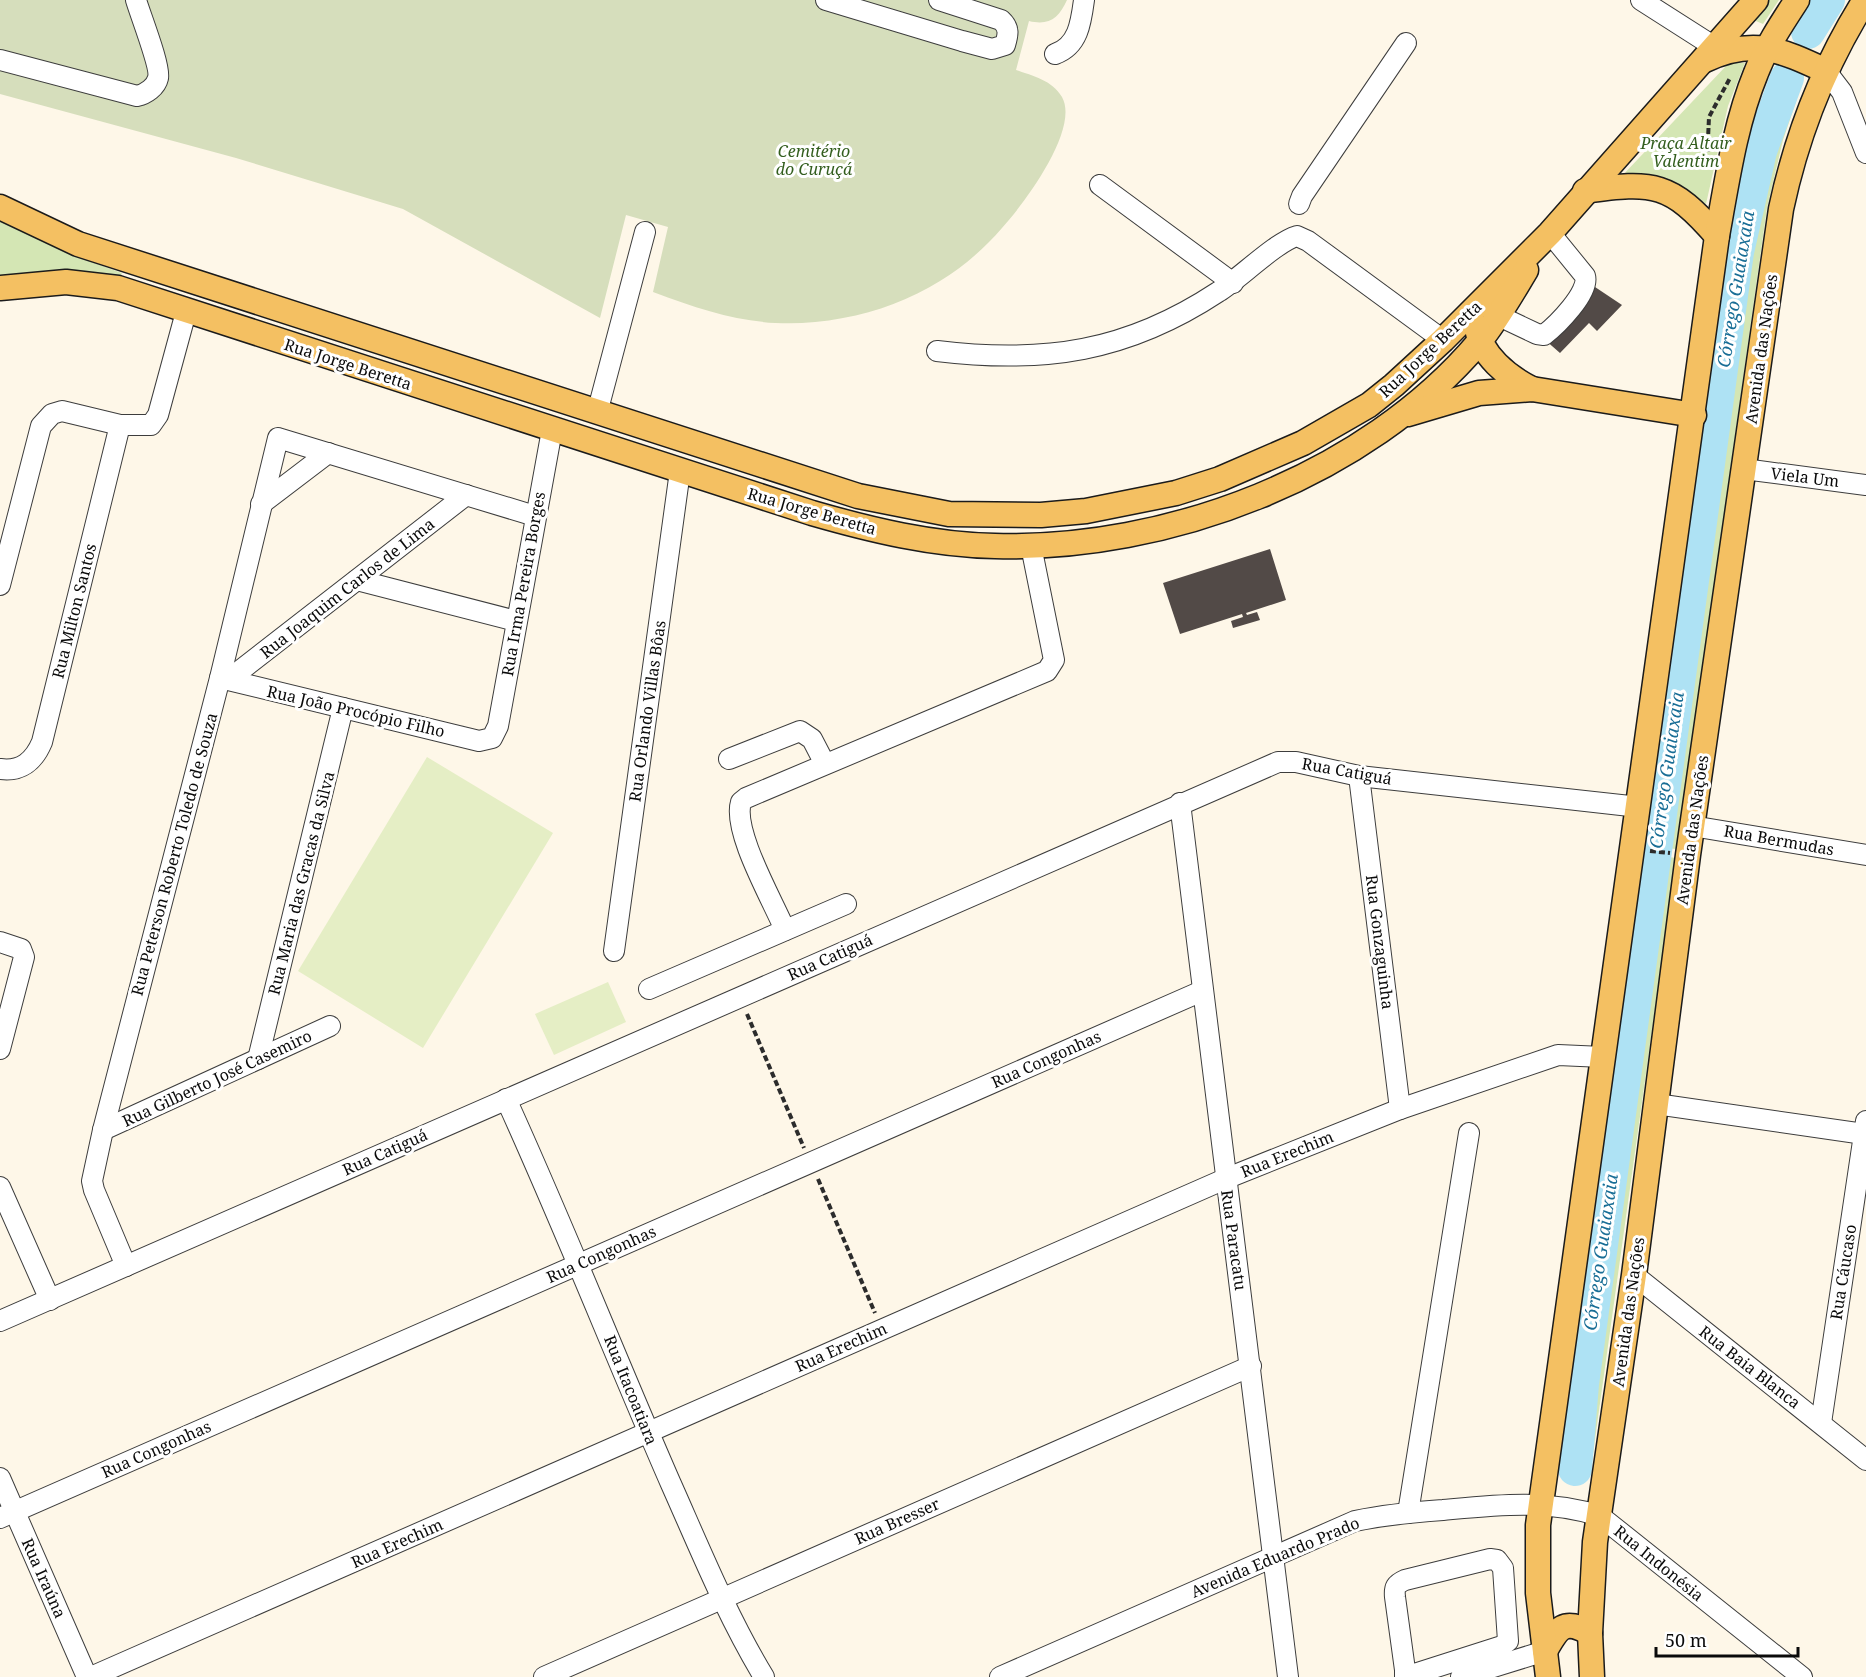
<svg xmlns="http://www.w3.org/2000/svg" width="1866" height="1677" viewBox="0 0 1866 1677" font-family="'Noto Serif',serif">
  <rect width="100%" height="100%" fill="#fef7e8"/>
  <!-- green -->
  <g fill="#d4e6b4">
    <path d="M1768,0H1779L1763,24L1751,19Z"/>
    <path d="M1734,62L1745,63L1728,106L1706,204C1679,183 1656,172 1621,177L1726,66Z"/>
    <path d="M1791,88L1797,99L1783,140L1767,208L1677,849L1663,848L1745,253L1767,153Z"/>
    <path d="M0,220L72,255L122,273L120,278L73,270L0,278Z"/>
    <path d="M1661,856L1676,858L1591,1468L1584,1467L1587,1398Z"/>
  </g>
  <!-- cemetery -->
  <path fill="#d6debc" d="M0,0H1067C1059,18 1049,26 1029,21L1016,70C1033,76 1052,80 1062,97C1080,129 1024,204 1002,228C985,248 963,267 940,281C911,299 877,312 843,318C770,332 720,317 653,292L668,227L626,215L600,318L403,209L236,158L0,94Z"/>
  <!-- pitch -->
  <g fill="#e5eec5">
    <path d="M427,757L553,833L423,1048L298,971Z"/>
    <path d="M608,982L626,1022L554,1055L535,1014Z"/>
  </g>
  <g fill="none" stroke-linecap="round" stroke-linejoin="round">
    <!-- river -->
    <g stroke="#aee2f4" stroke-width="34">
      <path d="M1808,32L1828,0"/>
      <path d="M1575,1469L1582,1384L1737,252L1760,151L1787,78"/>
    </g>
  </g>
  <!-- building -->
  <g fill="#524a47">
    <path d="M1595,287L1622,305L1597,331L1589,323L1560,353L1544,339Z"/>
    <path d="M1270,549L1286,600L1246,613L1247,615L1257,612L1260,620L1233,628L1231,621L1243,617L1242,614L1180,634L1163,583Z"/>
  </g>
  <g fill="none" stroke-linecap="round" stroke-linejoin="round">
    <defs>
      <g id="minor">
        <path d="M826,0L962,41L992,49L1005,45C1008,35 1010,28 1001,20L939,0"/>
        <path d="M1641,0L1713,46"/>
        <path d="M1055,54C1078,46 1081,23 1084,0"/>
        <path d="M0,60L137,96C146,94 156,87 158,78C161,67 140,14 136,0"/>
        <path d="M1826,71L1842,92L1866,153"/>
        <path d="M1100,185L1233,283"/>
        <path d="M1299,204L1302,196L1406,43"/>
        <path d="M1499,316L1537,334L1544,335C1557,325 1590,292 1585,276L1550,233"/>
        <path d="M937,351C1044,364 1127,352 1218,292C1239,279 1276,242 1297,236L1308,241L1443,340"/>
        <path d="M597,413L645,232"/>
        <path d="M1744,469L1866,485"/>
        <path d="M261,504L328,453"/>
        <path d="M357,580L516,621"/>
        <path d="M0,585L41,426L52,414L62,411L120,425H151L158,415L186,312"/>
        <path d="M220,678L479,741L492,738L498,726L552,430"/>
        <path d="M228,680L466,495"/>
        <path d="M729,759L800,731L812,739L825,764"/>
        <path d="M0,769C21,772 34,761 42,742L120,425"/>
        <path d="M1359,776L1400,1109"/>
        <path d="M1180,803L1288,1677"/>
        <path d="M1692,826L1866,855"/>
        <path d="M785,930C773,901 732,831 741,802L746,798L1047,671L1054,660L1031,546"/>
        <path d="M0,942L21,949L24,957L0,1049"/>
        <path d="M614,951L680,471"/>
        <path d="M649,989L846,904"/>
        <path d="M258,1059L343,708"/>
        <path d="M506,1099C564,1226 615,1356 671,1484C700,1549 727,1616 764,1677"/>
        <path d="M1656,1104L1864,1134"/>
        <path d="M103,1130L330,1026"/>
        <path d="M0,1187L50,1300"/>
        <path d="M126,1266L94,1190L92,1181L103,1130L220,678L278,438L535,516"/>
        <path d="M1634,1275L1866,1460"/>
        <path d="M0,1321L1278,762H1296L1359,776L1639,807"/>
        <path d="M1821,1423L1866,1121"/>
        <path d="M0,1478L87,1677"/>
        <path d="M1408,1513L1469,1133"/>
        <path d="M0,1518L1202,991"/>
        <path d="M91,1677L1225,1179L1400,1109L1558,1055L1603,1057"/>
        <path d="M544,1677L1251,1366"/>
        <path d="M1000,1677L1355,1521C1384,1515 1414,1512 1443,1510C1497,1505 1547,1499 1600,1516L1802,1677"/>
        <path d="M1405,1677L1502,1646L1508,1641L1503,1568L1497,1560L1490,1559L1405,1580C1396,1584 1394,1587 1395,1597L1405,1670V1677"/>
        <path d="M1461,1677L1545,1651"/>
      </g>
      <g id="major">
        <path d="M1705,60C1753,37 1781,50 1826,71"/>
        <path d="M1585,191C1654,181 1671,183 1717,236"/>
        <path d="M0,207L78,244L858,496L949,514L1041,515L1086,511L1176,493L1220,479L1303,443L1369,405L1394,385L1443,340L1550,233L1756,0"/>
        <path d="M0,288L66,282L118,288L812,513C871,530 933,545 995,546C1167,551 1366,476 1479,342C1497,320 1511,295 1526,270"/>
        <path d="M1477,327C1480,355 1508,377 1532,389"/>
        <path d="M1408,414L1479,393L1532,389L1694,415"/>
        <path d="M1545,1651C1558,1628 1563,1618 1590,1633"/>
        <path d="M1548,1677L1538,1593V1525L1717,236C1727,181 1735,124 1756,73C1766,47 1782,23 1797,0"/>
        <path d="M1592,1677L1590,1633L1595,1542L1634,1275L1688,855L1781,209C1797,134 1824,65 1865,0"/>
      </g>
    </defs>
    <!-- minor casing -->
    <use href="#minor" stroke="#3d3d3d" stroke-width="22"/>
    <!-- major casing -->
    <use href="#major" stroke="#1b1b1b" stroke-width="27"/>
    <!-- path -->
    <g stroke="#2c2c2c" stroke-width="4" stroke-dasharray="6 3" stroke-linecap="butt">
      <path d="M1707,161L1709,117L1730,78"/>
      <path d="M1650,851L1670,853"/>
      <path d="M747,1014L804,1148"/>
      <path d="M818,1179L875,1313"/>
    </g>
    <!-- minor -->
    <use href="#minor" stroke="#fff" stroke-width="20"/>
    <!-- major -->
    <use href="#major" stroke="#f4c062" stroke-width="24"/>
  </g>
  <g text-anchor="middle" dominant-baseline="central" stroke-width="6" stroke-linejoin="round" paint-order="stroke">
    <!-- park labels -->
    <g font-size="16" font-style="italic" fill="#335e1e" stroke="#fff">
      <text x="1686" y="143">Praça Altair<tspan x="1686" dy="18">Valentim</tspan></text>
      <text x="814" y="151">Cemitério<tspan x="814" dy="18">do Curuçá</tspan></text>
    </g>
    <!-- street labels -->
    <g font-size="16" fill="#0a0a0a" stroke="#fff">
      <text transform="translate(1430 349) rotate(-43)">Rua Jorge Beretta</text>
      <text transform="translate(1761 349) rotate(-82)">Avenida das Nações</text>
      <text transform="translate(348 364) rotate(18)">Rua Jorge Beretta</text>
      <text transform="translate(1805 477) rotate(7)">Viela Um</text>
      <text transform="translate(812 511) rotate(16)">Rua Jorge Beretta</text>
      <text transform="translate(523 584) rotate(-80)">Rua Irma Pereira Borges</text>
      <text transform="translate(347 588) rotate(-38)">Rua Joaquim Carlos de Lima</text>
      <text transform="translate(74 611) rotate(-76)">Rua Milton Santos</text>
      <text transform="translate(356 711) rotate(13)">Rua João Procópio Filho</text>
      <text transform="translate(647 711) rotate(-82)">Rua Orlando Villas Bôas</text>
      <text transform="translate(1347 771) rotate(10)">Rua Catiguá</text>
      <text transform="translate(1692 830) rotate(-82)">Avenida das Nações</text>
      <text transform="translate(1779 840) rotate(10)">Rua Bermudas</text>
      <text transform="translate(174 854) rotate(-75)">Rua Peterson Roberto Toledo de Souza</text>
      <text transform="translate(301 883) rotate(-76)">Rua Maria das Gracas da Silva</text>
      <text transform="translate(1380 942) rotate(83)">Rua Gonzaguinha</text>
      <text transform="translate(830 957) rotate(-24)">Rua Catiguá</text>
      <text transform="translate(1046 1059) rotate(-24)">Rua Congonhas</text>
      <text transform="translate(217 1078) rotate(-25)">Rua Gilberto José Casemiro</text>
      <text transform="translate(385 1152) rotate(-24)">Rua Catiguá</text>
      <text transform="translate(1287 1154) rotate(-22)">Rua Erechim</text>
      <text transform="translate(1234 1240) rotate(82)">Rua Paracatu</text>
      <text transform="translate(601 1254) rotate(-24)">Rua Congonhas</text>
      <text transform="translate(1843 1272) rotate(-81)">Rua Cáucaso</text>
      <text transform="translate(1628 1312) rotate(-82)">Avenida das Nações</text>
      <text transform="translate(841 1347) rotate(-24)">Rua Erechim</text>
      <text transform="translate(1750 1367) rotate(38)">Rua Baia Blanca</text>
      <text transform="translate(631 1390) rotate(68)">Rua Itacoatiara</text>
      <text transform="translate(156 1449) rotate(-24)">Rua Congonhas</text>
      <text transform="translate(897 1521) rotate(-24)">Rua Bresser</text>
      <text transform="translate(397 1543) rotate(-24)">Rua Erechim</text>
      <text transform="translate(1275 1557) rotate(-23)">Avenida Eduardo Prado</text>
      <text transform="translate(1659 1563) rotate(39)">Rua Indonésia</text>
      <text transform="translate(44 1578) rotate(66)">Rua Iraúna</text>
    </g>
    <!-- water labels -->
    <g font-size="18" font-style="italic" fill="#196e96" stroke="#fff">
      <text transform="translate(1735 289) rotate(-81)">Córrego Guaiaxaia</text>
      <text transform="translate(1666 770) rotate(-82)">Córrego Guaiaxaia</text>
      <text transform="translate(1600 1252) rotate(-82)">Córrego Guaiaxaia</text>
    </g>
  </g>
  <!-- scale -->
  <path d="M1656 1647v9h142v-9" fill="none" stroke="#0a0a0a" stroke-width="3"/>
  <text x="1665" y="1647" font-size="18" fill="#0a0a0a" stroke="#ffffff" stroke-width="4.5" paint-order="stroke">50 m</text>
</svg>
